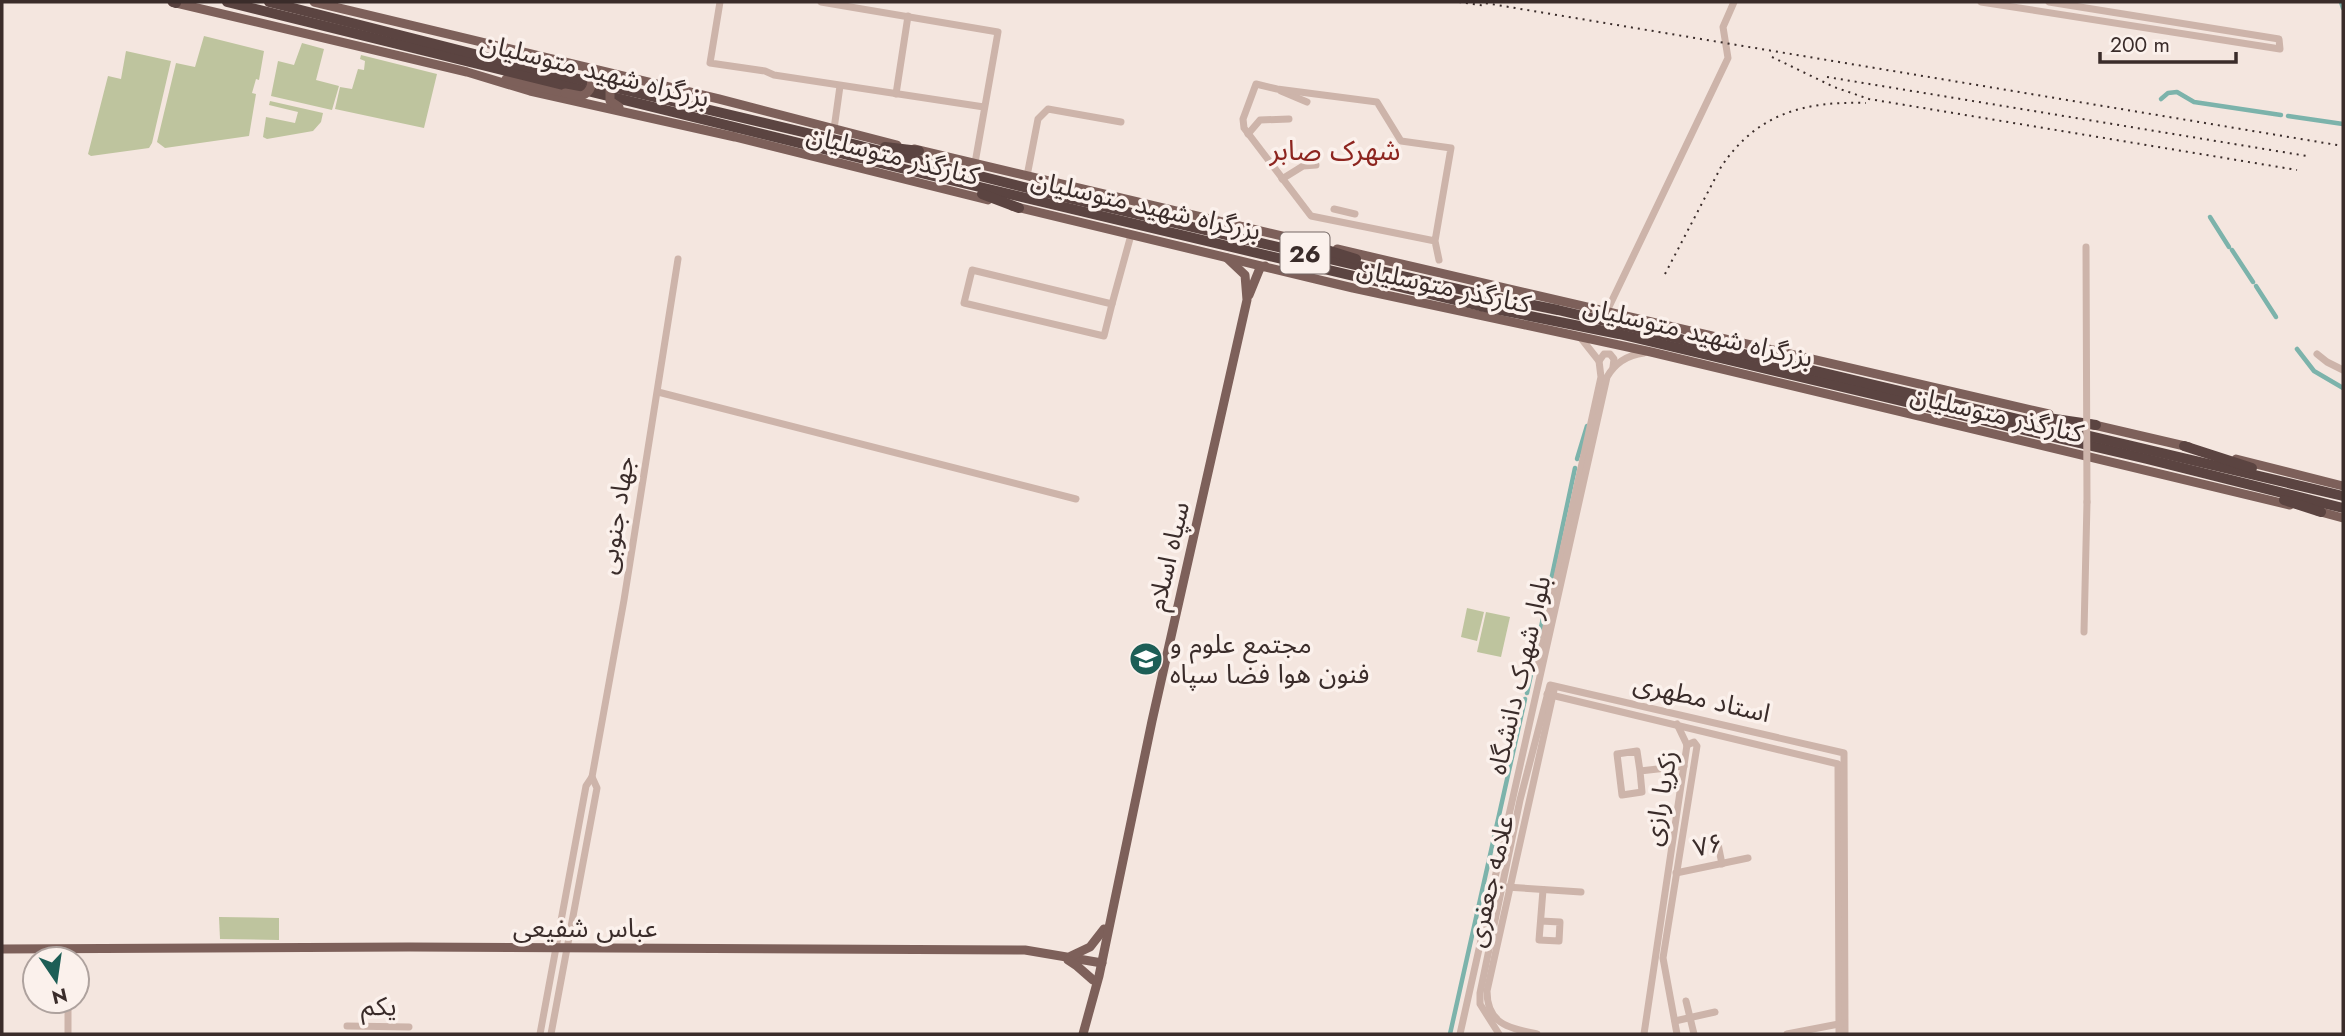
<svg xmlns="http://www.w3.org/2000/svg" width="2345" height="1036" viewBox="0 0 2345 1036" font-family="Jost,'Noto Sans Arabic',sans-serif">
  <rect width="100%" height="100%" fill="#f4e6df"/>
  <!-- green -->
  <g fill="#bec49e">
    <path d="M204,36L264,51L259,80L256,79L252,93L256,94L249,136L165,148L157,142L176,63L195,67Z"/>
    <path d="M302,43L324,49L316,80L339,86L332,110L271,96L278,61L294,65Z"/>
    <path d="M126,51L171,61L152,143L149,148L91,156L88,154L108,76L121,79Z"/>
    <path d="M361,55L437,74L424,128L335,109L340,87L352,89L358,69L364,70L365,61L360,59Z"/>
    <path d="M270,101L323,113L321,122L313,131L267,139L263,137L266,117L295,123L298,112L269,105Z"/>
    <path d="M1467,608L1484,612L1477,641L1461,637Z"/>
    <path d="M1486,612L1510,617L1501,657L1477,652Z"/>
    <path d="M219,917L279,918V940L220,939Z"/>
  </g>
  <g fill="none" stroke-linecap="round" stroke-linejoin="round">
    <!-- canal -->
    <g stroke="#7cb3ab" stroke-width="4.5">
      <path d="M2341,2L2343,8"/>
      <path d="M2161,99L2168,93L2177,92L2194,102L2281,115"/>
      <path d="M2288,116L2343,124"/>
      <path d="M2210,217L2229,247"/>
      <path d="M2232,250L2253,282"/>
      <path d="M2256,286L2276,317"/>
      <path d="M2297,349L2314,371L2343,388"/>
      <path d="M1577,459L1587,426"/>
      <path d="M1527,693L1575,468"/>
      <path d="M1450,1034L1525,699"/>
    </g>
    <!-- minor -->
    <g stroke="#cdb4aa" stroke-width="7">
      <path d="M720,2L710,63L765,71L774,75L984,107"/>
      <path d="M821,2L998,32L975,163"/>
      <path d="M1981,2L2280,49L2279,39L2049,2"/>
      <path d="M1281,91L1307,102"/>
      <path d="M896,94L908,16"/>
      <path d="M834,129L840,86"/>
      <path d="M1248,134L1260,120L1289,119"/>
      <path d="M1027,176L1038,119L1048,109L1121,122"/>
      <path d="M1282,179L1303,166L1316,165"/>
      <path d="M1334,209L1355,214"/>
      <path d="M1435,241L1311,216L1244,128L1243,119L1256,84L1277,89L1377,102L1401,141L1451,148L1435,241L1439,260"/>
      <path d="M972,270L1112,304L1104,336L964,303Z"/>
      <path d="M1112,304L1131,235"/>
      <path d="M1606,313L1728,58L1723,27L1734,2"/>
      <path d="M2317,354L2327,362L2343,370"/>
      <path d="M1599,361L1604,354H1610L1614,359L1613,367"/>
      <path d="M658,392L1076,499"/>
      <path d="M2084,632L2087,502"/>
      <path d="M1537,668L1601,377L1599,361L1580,337"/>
      <path d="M1547,694L1838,764L1839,1034"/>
      <path d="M1677,724L1687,745"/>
      <path d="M1640,771L1637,751L1617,754L1622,795L1642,792L1640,771L1684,766"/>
      <path d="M1718,844L1722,864"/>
      <path d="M1676,873L1748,858"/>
      <path d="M1506,887L1581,892"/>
      <path d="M1541,921L1560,922L1559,941L1539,940L1543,890"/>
      <path d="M68,1001V1034"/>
      <path d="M1686,1001L1694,1034"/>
      <path d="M1675,1021L1715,1012"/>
      <path d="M347,1026L409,1027"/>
      <path d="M540,1034L586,786L592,777L624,600L678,259"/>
      <path d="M551,1034L597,788L592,777"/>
      <path d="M1460,1034L1607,377C1615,363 1628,355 1644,353"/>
      <path d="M1499,1034L1480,1004V993L1520,800L1550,685L1844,753L1845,1034"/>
      <path d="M1537,1034C1510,1028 1487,1025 1487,991L1554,690"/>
      <path d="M1644,1034L1687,745"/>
      <path d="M1677,1034L1663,958L1697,746L1694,742L1687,745"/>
      <path d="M1787,1034L1844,1023"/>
    </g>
    <!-- major -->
    <g stroke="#7d605a" stroke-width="9">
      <path d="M172,2L467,72L530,91L735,137L988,200"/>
      <path d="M314,2L719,99L897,145"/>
      <path d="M506,79L565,93"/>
      <path d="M914,149L1316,244"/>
      <path d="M1012,206L1353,288L1651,352L2290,505"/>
      <path d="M1337,249L2049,414"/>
      <path d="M1249,295L1260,268L1265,266"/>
      <path d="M2090,424L2189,447"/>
      <path d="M2236,459L2343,486"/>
      <path d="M2317,511L2343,518"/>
      <path d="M2,949L409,947L1025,950L1102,963"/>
      <path d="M1071,956L1090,947L1104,929"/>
      <path d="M1068,960L1077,966L1093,980"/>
      <path d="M1083,1034L1099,976L1152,721L1247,300L1245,275L1227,258"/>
    </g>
    <!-- highway -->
    <g stroke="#5b4441" stroke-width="10">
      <path d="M173,2L176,3"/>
      <path d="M227,2L925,174L1480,306L1619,334L2147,459L2343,508"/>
      <path d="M269,2L502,61L845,142L1055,195L1484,295L1558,310L2343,496"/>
      <path d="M885,147L919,151"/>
      <path d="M982,194L1019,208"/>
      <path d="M1311,242L1327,250L1356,259"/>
      <path d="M2041,417L2096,425"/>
      <path d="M2184,446L2252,468"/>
      <path d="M2284,500L2321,512"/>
    </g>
    <!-- rail -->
    <g stroke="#3a2c2a" stroke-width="2" stroke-dasharray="2 5" stroke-linecap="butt">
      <path d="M1459,2L1486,6"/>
      <path d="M1479,2L2343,146"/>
      <path d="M1772,57L1834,87L1869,99L2297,170"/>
      <path d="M1827,77L2307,156"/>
      <path d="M1665,274L1721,167C1757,113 1805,101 1866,103"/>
    </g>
    <!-- minor-bridge -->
    <path stroke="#cdb4aa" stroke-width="7" d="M2086,247L2087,502"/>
    <!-- major-bridge -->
    <g stroke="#7d605a" stroke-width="9">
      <path d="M565,93L581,96C591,93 596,80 587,73"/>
      <path d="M619,107L610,101V91L614,82L623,81"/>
    </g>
  </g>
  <!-- icons -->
  <defs>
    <symbol id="university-disc" viewBox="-11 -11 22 22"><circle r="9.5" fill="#1d5e56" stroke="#fbf1ec"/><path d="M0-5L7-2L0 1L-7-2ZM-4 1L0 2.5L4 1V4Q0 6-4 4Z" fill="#fff"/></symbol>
  </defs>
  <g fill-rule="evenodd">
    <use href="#university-disc" x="1127" y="640" width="38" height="38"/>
  </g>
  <g text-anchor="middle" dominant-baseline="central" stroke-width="7" stroke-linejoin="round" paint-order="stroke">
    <!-- shield labels -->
    <rect fill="#fbf1ec" stroke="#746764" stroke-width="2" x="1280.5" y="232.5" width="49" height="41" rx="5"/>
    <g font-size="24" font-weight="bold" fill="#3a2c2a">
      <text x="1305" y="253">26</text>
    </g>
    <!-- street labels -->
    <g font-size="26" fill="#3a2c2a" stroke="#fbf1ec">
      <text transform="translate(595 70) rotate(14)">بزرگراه شهید متوسلیان</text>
      <text transform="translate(893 155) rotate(14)">کنارگذر متوسلیان</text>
      <text transform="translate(1146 205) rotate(13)">بزرگراه شهید متوسلیان</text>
      <text transform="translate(1444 286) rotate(12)">کنارگذر متوسلیان</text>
      <text transform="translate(1698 332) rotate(13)">بزرگراه شهید متوسلیان</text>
      <text transform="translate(1997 414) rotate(13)">کنارگذر متوسلیان</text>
      <text transform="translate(616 515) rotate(-81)">جهاد جنوبی</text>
      <text transform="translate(1168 556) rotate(-77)">سپاه اسلام</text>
      <text transform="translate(1519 675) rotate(-77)">بلوار شهرک دانشگاه</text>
      <text transform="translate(1702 698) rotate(13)">استاد مطهری</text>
      <text transform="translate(1660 798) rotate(-80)">زکریا رازی</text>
      <text transform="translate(1708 845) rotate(-12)">۷۶</text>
      <text transform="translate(1490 881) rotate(-77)">علامه جعفری</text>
      <text x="585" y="928">عباس شفیعی</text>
      <text transform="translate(379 1006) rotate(1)">یکم</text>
    </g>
    <!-- poi labels -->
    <g font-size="26" fill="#3a2c2a" stroke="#fbf1ec" text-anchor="start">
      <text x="1170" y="644">مجتمع علوم و<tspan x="1170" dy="30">فنون هوا فضا سپاه</tspan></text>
    </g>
    <!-- neighbourhood labels -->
    <g font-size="28" fill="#8d251f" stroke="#fbf1ec">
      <text x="1335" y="150">شهرک صابر</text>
    </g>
  </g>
  <!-- border -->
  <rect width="2345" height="1036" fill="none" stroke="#3a2c2a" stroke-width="7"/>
  <!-- north arrow -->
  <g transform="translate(56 980) rotate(167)"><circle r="33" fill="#fbf1ec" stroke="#aea29e" stroke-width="2"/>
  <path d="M0-5L12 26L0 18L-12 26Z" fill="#1d5e56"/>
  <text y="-10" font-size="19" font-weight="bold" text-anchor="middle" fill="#3a2c2a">N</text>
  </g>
  <!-- scale -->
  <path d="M2100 52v10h136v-10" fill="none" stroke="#3a2c2a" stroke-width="3.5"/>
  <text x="2110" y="52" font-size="21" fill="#3a2c2a" stroke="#fbf1ec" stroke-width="5" paint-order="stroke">200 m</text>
</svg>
